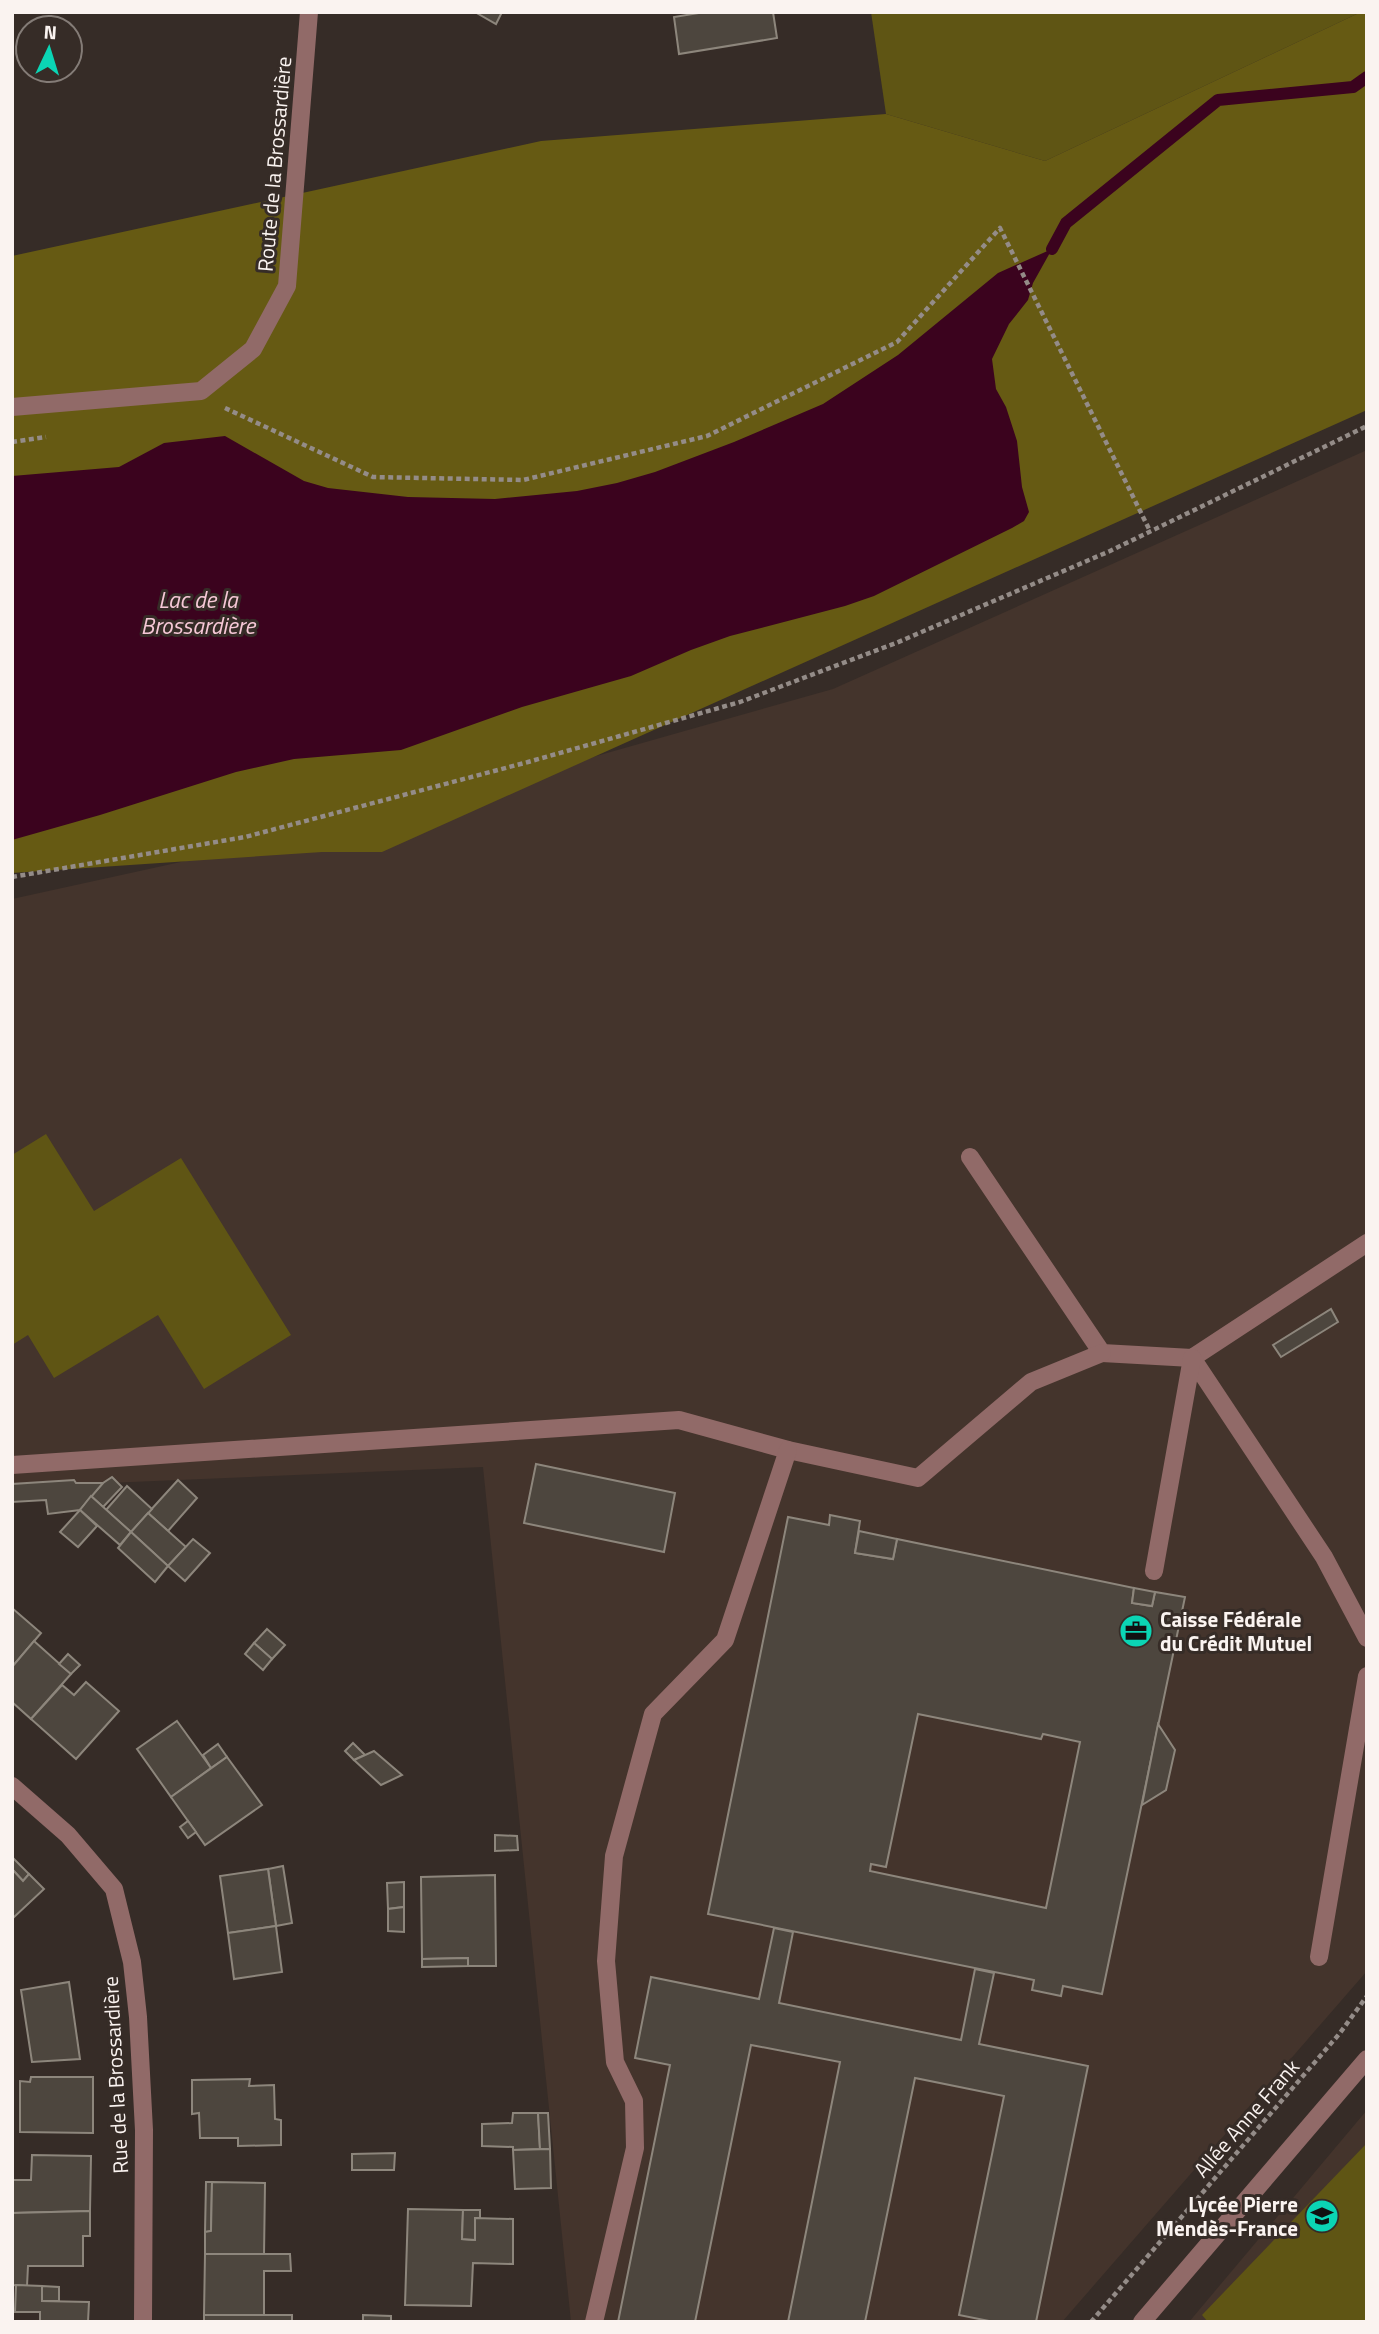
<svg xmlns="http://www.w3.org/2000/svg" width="1379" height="2334" viewBox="0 0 1379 2334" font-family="'Titillium Web',sans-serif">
  <rect width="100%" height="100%" fill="#362c27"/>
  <!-- built -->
  <g fill="#44342c">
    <path d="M1367,450V1971L1062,2322H571L483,1467L12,1487V899L367,821L833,689Z"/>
    <path d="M1367,2110V2322H1189Z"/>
  </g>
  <!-- green -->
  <g fill="#5f5514">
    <path d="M871,12H1361L1045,161L886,114Z"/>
    <path d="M46,1134L94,1211L181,1158L291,1335L204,1389L158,1315L54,1378L28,1335L12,1345V1155Z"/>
    <path d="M1367,2143V2322H1208L1202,2315Z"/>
  </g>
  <!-- forest -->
  <path fill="#665a13" d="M1361,12H1367V410L382,852H322L12,873V256L541,141L886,114L1045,161Z"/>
  <!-- water -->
  <path fill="#3b031e" d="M1052,249L1033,283L1028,300L1009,324L992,359L996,389L1006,407L1017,441L1022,487L1029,512L1024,521L1012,528L874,596L845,606L730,636L691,650L631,676L522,707L401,750L294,759L236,772L100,815L12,840V476L119,467L164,443L225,436L304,481L328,488L408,497L495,499L577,491L617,483L655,472L734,442L823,404L898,355L998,273Z"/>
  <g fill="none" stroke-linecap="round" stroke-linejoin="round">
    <!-- stream -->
    <path stroke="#3b031e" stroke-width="12" d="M1052,249L1066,223L1218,100L1353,87L1367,77"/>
  </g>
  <!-- building -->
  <g fill="#4d463e" stroke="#8d867c" stroke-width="2" fill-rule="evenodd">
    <path d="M475,12H502L496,24Z"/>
    <path d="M705,12H773L777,38L679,54L674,17Z"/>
    <path d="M1331,1309L1338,1322L1281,1357L1273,1345Z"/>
    <path d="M536,1464L675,1493L664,1552L524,1523Z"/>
    <path d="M112,1477L122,1487L103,1507L91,1496L103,1483Z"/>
    <path d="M74,1480L76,1483H103L80,1510L48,1514L46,1500L12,1502V1484Z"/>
    <path d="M178,1480L197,1498L168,1531L148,1513Z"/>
    <path d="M127,1486L152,1509L131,1532L106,1510Z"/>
    <path d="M91,1496L131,1532L120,1545L80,1510Z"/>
    <path d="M80,1510L97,1526L78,1547L60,1532Z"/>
    <path d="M148,1513L186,1547L168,1566L131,1532Z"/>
    <path d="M830,1515L860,1521L855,1553L893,1559L897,1539L1134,1588L1132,1603L1152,1606L1155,1592L1185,1597L1102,1994L1063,1986L1061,1996L1032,1990L1034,1980L708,1914L788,1517L829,1525ZM918,1714L1041,1739L1043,1734L1080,1742L1046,1908L870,1871L871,1864L886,1867Z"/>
    <path d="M859,1531L897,1539L893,1559L855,1553Z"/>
    <path d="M131,1532L168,1566L155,1582L118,1548Z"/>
    <path d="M193,1539L210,1553L185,1581L168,1566Z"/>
    <path d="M1134,1588L1155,1592L1152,1606L1132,1603Z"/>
    <path d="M12,1608L41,1633L12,1667Z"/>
    <path d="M267,1629L285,1645L272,1659L254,1643Z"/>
    <path d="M34,1641L71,1674L31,1719L12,1702V1667Z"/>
    <path d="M254,1643L272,1659L263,1670L245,1654Z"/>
    <path d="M68,1654L80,1665L71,1674L59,1664Z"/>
    <path d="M86,1682L119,1711L76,1759L31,1719L62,1685L74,1695Z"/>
    <path d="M177,1721L211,1768L171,1797L137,1749Z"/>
    <path d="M1158,1724L1175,1750L1166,1790L1142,1805Z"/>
    <path d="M353,1743L365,1755L354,1760L345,1751Z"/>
    <path d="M218,1744L227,1757L211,1768L203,1755Z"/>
    <path d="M374,1751L402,1775L381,1785L354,1760Z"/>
    <path d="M227,1757L262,1805L205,1845L171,1797Z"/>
    <path d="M188,1821L196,1832L188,1838L180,1827Z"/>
    <path d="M495,1835L517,1836L518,1850L495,1851Z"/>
    <path d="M12,1857L29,1874L23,1881L12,1869Z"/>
    <path d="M283,1866L292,1923L276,1926L268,1869Z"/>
    <path d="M12,1869L23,1881L29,1874L44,1889L12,1919Z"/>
    <path d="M268,1869L276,1926L228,1933L220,1876Z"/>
    <path d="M495,1875L496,1966H468V1958L422,1959L421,1877Z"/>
    <path d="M404,1882V1907L388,1909L387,1883Z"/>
    <path d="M404,1907V1932L388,1931V1909Z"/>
    <path d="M276,1926L282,1972L234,1979L228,1933Z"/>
    <path d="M774,1928L793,1932L779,2003L961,2040L975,1969L994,1973L979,2044L1088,2066L1036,2322H994L959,2315L1004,2096L915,2078L865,2322H788L840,2062L751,2045L695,2322H618L670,2065L635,2058L651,1977L759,1999Z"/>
    <path d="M468,1958V1966L422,1967V1959Z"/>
    <path d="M69,1982L80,2059L32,2062L21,1990Z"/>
    <path d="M31,2077H93V2133L20,2132V2081L30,2082Z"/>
    <path d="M250,2079L249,2086L274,2085L275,2119L281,2120V2145L238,2146V2138H200L199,2113L192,2114V2080Z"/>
    <path d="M513,2113H538L540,2149L513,2150V2147L482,2146V2124L512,2123Z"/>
    <path d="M538,2113H548L550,2149H540Z"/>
    <path d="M550,2149L551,2188L515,2189L513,2150Z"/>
    <path d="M395,2153L394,2170H352V2154Z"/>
    <path d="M32,2155L91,2156L90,2211L12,2213V2180H31Z"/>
    <path d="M206,2182H212L211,2231L205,2232Z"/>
    <path d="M212,2182L265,2183L264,2255L205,2254V2232L211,2231Z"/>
    <path d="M408,2209L463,2210L462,2239L475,2240V2218L513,2219V2264L473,2263L471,2306L405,2305Z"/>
    <path d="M463,2210H480V2218H475V2240L462,2239Z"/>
    <path d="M90,2211V2236H83V2266H28L27,2286L12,2285V2213Z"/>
    <path d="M205,2254H290L291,2271H264V2315H204Z"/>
    <path d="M16,2285L42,2286V2301L89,2302L88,2322H40V2312H15Z"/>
    <path d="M42,2286L59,2287V2301H42Z"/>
    <rect x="204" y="2315" width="88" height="7"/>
    <path d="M363,2315L391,2316V2322H363Z"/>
  </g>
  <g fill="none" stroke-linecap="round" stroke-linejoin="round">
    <!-- path -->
    <g stroke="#948c88" stroke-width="4.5" stroke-dasharray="5 3.5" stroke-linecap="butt">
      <path d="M225,408L373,477L523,480L707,436L897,342L1000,228L1150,531"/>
      <path d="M12,442L46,437"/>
      <path d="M12,877L245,837L528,762L740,702L896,643L1110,551L1367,426"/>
      <path d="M1091,2322L1340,2033L1367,1996"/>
    </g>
    <!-- service -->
    <g stroke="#916a68" stroke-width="18">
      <path d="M970,1157L1102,1353L1192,1358L1367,1243"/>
      <path d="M1192,1358L1324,1557L1367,1638"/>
      <path d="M12,1465L679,1420L788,1450L918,1478L1031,1382L1102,1353"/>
      <path d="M1154,1571L1192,1358"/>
      <path d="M1319,1957L1367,1676"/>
      <path d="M594,2322L635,2148L634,2101L615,2062L606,1961L614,1856L653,1714L725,1640L788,1450"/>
    </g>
    <!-- minor -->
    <g stroke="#916a68" stroke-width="18">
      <path d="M12,407L201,391L253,349L287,286L309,12"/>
      <path d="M12,1786L68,1835L114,1889L132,1962L138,2017L144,2130L143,2322"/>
    </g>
    <!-- tertiary -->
    <path stroke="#916a68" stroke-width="18" d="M1142,2322L1367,2059"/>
  </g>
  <!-- icons -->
  <defs>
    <symbol id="office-disc" viewBox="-11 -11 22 22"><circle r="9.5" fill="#0bd5b5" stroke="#362c27"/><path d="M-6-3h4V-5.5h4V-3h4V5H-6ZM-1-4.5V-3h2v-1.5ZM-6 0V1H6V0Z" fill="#111"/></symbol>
    <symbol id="school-disc" viewBox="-11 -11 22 22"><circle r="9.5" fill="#0bd5b5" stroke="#362c27"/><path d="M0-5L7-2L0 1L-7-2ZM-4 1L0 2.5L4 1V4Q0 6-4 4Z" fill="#111"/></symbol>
  </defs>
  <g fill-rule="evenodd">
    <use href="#office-disc" x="1117" y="1612" width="38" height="38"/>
    <use href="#school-disc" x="1303" y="2197" width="38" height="38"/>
  </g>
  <g text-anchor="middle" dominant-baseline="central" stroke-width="6" stroke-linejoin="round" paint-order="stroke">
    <!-- street labels -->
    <g font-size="21" fill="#faf3f0" stroke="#362c27">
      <text transform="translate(274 164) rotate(-85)">Route de la Brossardière</text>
      <text transform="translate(115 2075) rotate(-93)">Rue de la Brossardière</text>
      <text transform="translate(1246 2118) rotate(-49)">Allée Anne Frank</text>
    </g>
    <!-- poi labels -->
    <g font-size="21" font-weight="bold" fill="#faf3f0" stroke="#362c27" text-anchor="start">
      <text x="1160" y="1619">Caisse Fédérale<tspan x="1160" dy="24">du Crédit Mutuel</tspan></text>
      <text x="1298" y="2204" text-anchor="end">Lycée Pierre<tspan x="1298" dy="24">Mendès-France</tspan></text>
    </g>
    <!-- water labels -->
    <g font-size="23" font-style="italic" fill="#f7c8d7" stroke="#362c27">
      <text x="198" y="599">Lac de la<tspan x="198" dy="26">Brossardière</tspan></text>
    </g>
  </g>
  <!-- border -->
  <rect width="1379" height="2334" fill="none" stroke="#faf3f0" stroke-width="28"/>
  <!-- north arrow -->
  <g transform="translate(49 49) rotate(4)"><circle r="33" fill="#362c27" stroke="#847c77" stroke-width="2"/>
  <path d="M0-5L12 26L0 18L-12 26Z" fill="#0bd5b5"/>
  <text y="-10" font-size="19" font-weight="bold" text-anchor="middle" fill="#faf3f0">N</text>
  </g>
</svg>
